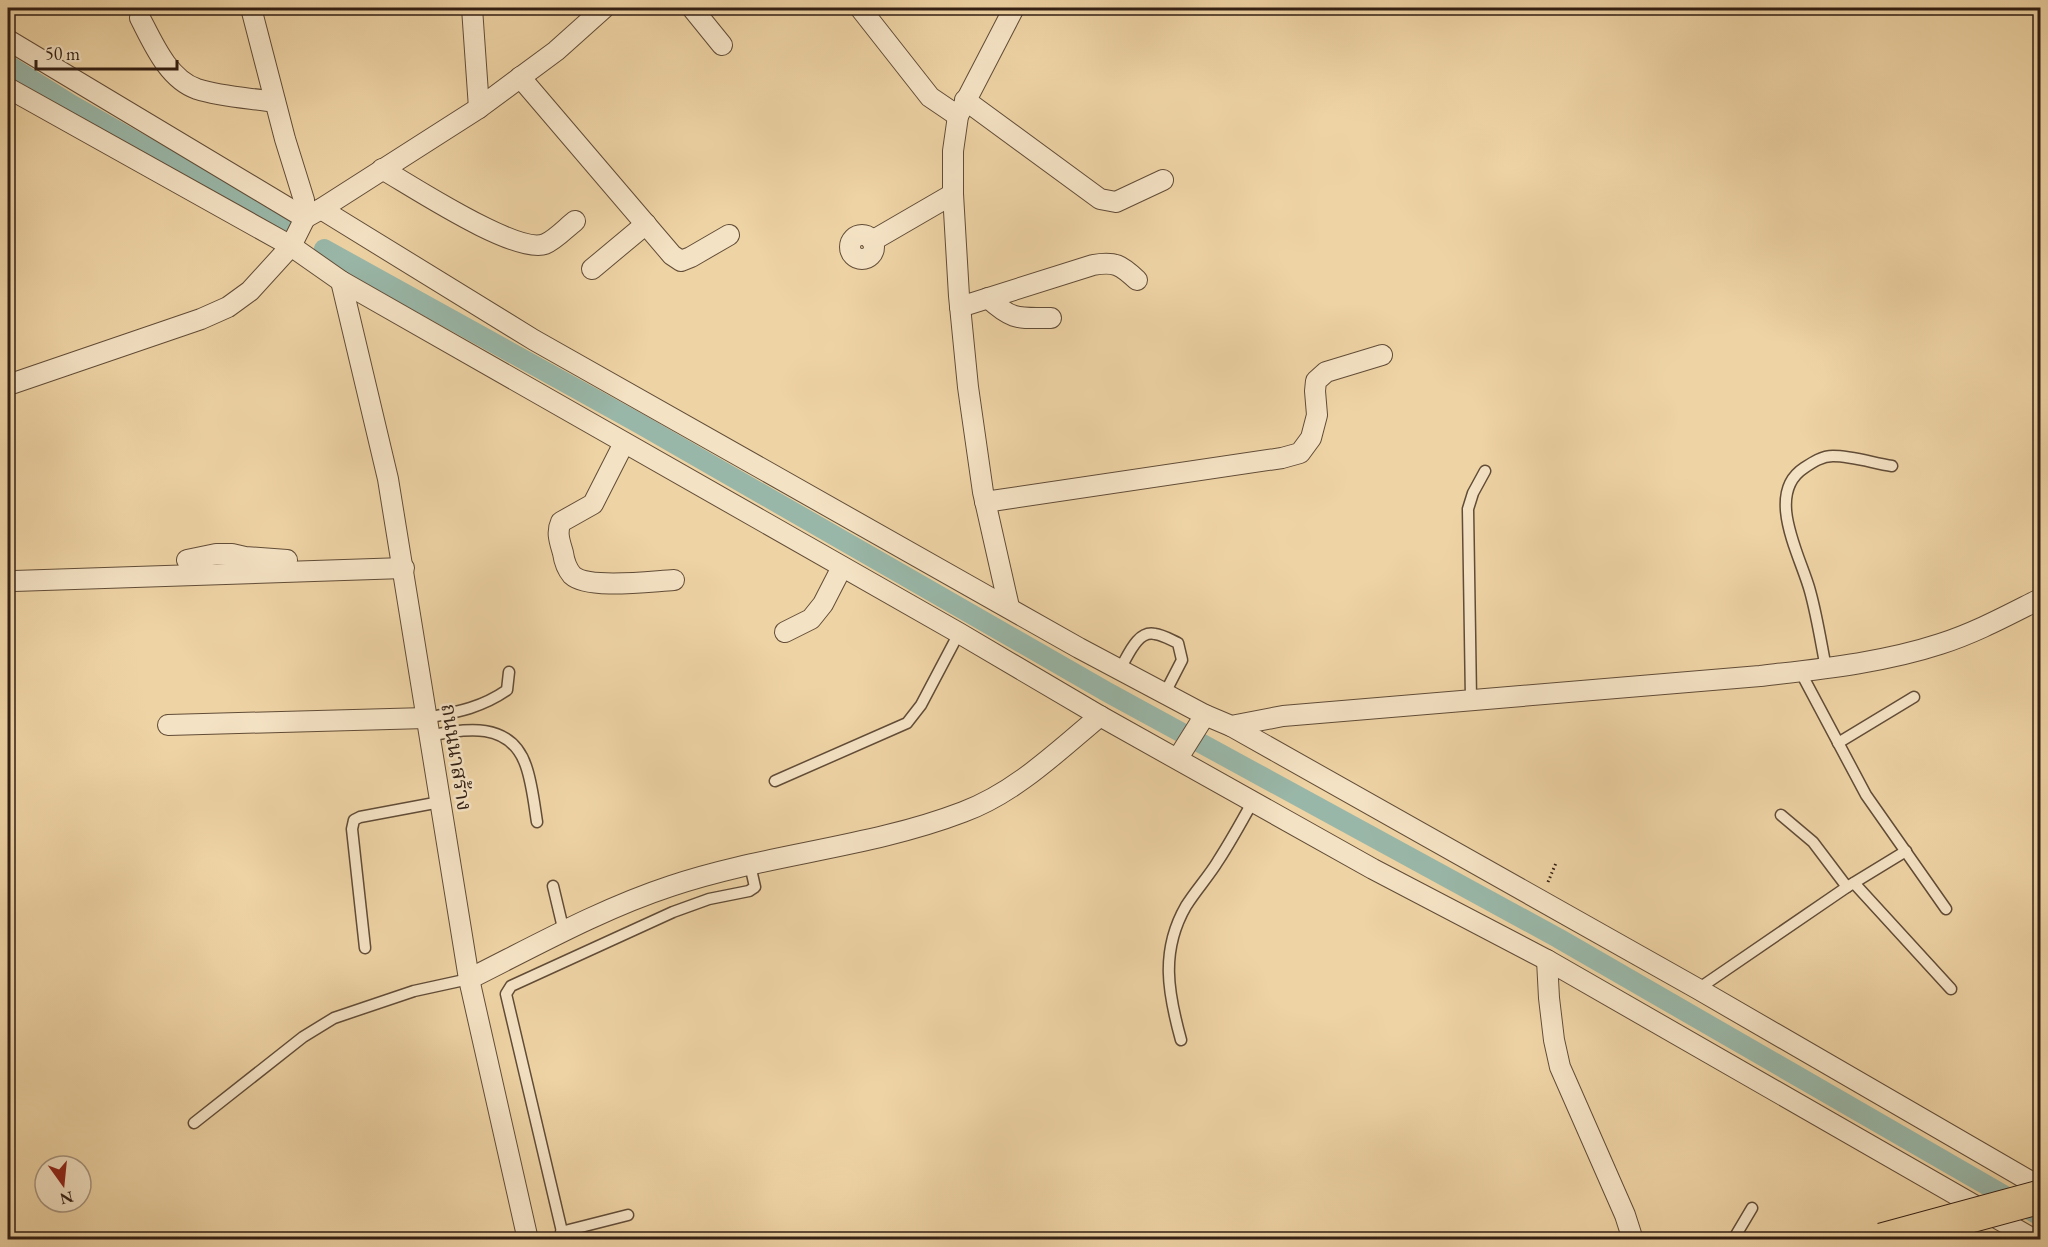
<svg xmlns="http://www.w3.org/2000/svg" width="2048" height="1247" viewBox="0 0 2048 1247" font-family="'EB Garamond','Noto Serif Thai',serif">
  <rect width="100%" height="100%" fill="#eed3a4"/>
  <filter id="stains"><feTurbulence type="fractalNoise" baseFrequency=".00333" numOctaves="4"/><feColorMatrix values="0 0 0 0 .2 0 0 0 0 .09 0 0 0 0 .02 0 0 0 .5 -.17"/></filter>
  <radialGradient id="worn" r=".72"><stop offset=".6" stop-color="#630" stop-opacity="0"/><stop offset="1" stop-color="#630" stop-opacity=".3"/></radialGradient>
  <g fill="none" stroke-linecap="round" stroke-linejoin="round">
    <!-- canal -->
    <g stroke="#99b7a8" stroke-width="20">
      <path d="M8,65L72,105L281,224"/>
      <path d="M324,249L640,424L1107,692L1558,938L2040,1216"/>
    </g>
    <defs>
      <g id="service">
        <path d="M1826,668C1821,643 1817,616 1810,591C1801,557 1764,494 1804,468C1813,462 1822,456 1833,456C1852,456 1873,463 1892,466"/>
        <path d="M1120,669C1128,656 1137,630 1155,634C1163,635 1171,640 1178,643L1182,660L1165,693"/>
        <path d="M1800,671L1866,795L1946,909"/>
        <path d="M1471,699L1468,509L1473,493L1485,471"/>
        <path d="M426,718C457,712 481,708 507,690L509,672"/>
        <path d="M429,736C465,728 511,721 526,766C532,783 534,803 537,822"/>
        <path d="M1838,743L1914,697"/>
        <path d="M775,781L907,723L921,705L959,633"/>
        <path d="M1781,815L1813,842L1847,887"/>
        <path d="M1854,883L1951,989"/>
        <path d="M553,886L564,932"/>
        <path d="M365,948L352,829L354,820L360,817L440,802"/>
        <path d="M1698,989L1847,887L1906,851"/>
        <path d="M1181,1040C1168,993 1160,951 1186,906C1196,890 1209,876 1218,861C1231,841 1242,821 1253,801"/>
        <path d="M194,1123L303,1037L334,1018L414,991L469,979"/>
        <path d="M561,1232L628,1215"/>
        <path d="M564,1240L506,994L511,986L673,912L709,899L749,891L755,887L750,865"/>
        <path d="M1733,1240L1752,1208"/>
      </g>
      <g id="minor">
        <path d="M472,8L479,108"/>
        <path d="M692,8L722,45"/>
        <path d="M860,8L930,97L958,116"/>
        <path d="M140,18C153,43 168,79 197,89C222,97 250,98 275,102"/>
        <path d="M8,40L305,218L321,209L479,108L556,51L604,8"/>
        <path d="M520,77L672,255L681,261L691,257L729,235"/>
        <path d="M8,88L291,246L341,281L959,633L1100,716L1373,869L1547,960L2035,1240"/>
        <path d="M965,100L1100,199L1116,202L1163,180"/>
        <path d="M382,169C412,186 516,255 545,244C555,240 566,228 575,221"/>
        <path d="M321,209L534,340L1079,648L1205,715L1231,726L1283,716L1760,676C1820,669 1882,663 1940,644C1975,633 2008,615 2040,599"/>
        <circle cx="862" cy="247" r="12"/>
        <path d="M872,241L953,194"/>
        <path d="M592,269L646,224"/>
        <path d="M341,281L388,479L469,979L528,1240"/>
        <path d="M988,298C1013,321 1018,318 1051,318"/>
        <path d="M960,307L1093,265C1115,261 1121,265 1137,280"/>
        <path d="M8,385L201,319L228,307L250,291L291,246L305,218L304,200L285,139L251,8"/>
        <path d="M624,443L593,504L561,522C556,533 560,542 563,553C564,560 567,569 572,575C588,590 652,581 674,580"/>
        <path d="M985,502L1282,458L1300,453L1311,438L1317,415L1315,391L1316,381L1326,372L1382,355"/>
        <path d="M187,560L216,554H232L245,557L287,560"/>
        <path d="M14,581L404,568"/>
        <path d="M1009,607L983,492L968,387L959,296L953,194V151L958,116L1014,8"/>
        <path d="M785,632L811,619L823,604L842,567"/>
        <path d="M168,725L426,718"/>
        <path d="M1231,726L1698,989L2040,1187"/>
        <path d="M1178,758L1205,715"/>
        <path d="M1547,960L1549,998L1554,1040L1560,1067L1625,1215L1633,1240"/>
        <path d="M469,979C535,946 601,909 671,886C766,854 869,848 963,812C1015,793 1058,751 1100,716"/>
      </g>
    </defs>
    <!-- service casing -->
    <use href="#service" stroke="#614c37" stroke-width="13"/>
    <!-- minor casing -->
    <use href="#minor" stroke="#614c37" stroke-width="22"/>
    <!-- path -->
    <path stroke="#321f13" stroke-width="3" stroke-dasharray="1.5 3" stroke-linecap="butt" d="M1548,882L1556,863"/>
    <!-- service -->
    <use href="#service" stroke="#f4e2c4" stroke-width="10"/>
    <!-- minor -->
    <use href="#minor" stroke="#f4e2c4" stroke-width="20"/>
    <defs>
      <path id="motorway-bridge" d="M1882,1240L2040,1197"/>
    </defs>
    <!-- motorway-bridge casing -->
    <use href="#motorway-bridge" stroke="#321f13" stroke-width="35" stroke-linecap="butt"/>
    <!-- motorway-bridge -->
    <use href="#motorway-bridge" stroke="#eed3a4" stroke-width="33"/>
  </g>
  <g text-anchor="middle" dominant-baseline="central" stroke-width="5" stroke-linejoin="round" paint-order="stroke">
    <!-- street labels -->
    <g font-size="21" fill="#321f13" stroke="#f4e2c4">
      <text transform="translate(457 757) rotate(81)">ถนนนาสร้าง</text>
    </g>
  </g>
  <!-- margin -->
  <rect width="2048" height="1247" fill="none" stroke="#eed3a4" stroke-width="30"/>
  <rect x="9" y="9" width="2030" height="1229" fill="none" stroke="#321f13" stroke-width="3"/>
  <rect x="15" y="15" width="2018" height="1217" fill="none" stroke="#321f13" stroke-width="1.5"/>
  <!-- north arrow -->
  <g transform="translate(63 1184) rotate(165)"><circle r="28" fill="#f4e2c4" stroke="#a6947d" stroke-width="1.5"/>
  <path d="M0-4.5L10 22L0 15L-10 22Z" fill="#8f2418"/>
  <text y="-9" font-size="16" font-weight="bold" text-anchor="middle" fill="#321f13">N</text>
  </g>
  <!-- scale -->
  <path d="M36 60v9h141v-9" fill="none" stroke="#321f13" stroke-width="3"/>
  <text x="45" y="60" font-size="18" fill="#321f13" stroke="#f4e2c4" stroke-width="4.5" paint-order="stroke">50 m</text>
  <rect width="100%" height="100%" filter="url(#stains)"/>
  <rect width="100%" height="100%" fill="url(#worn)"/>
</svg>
